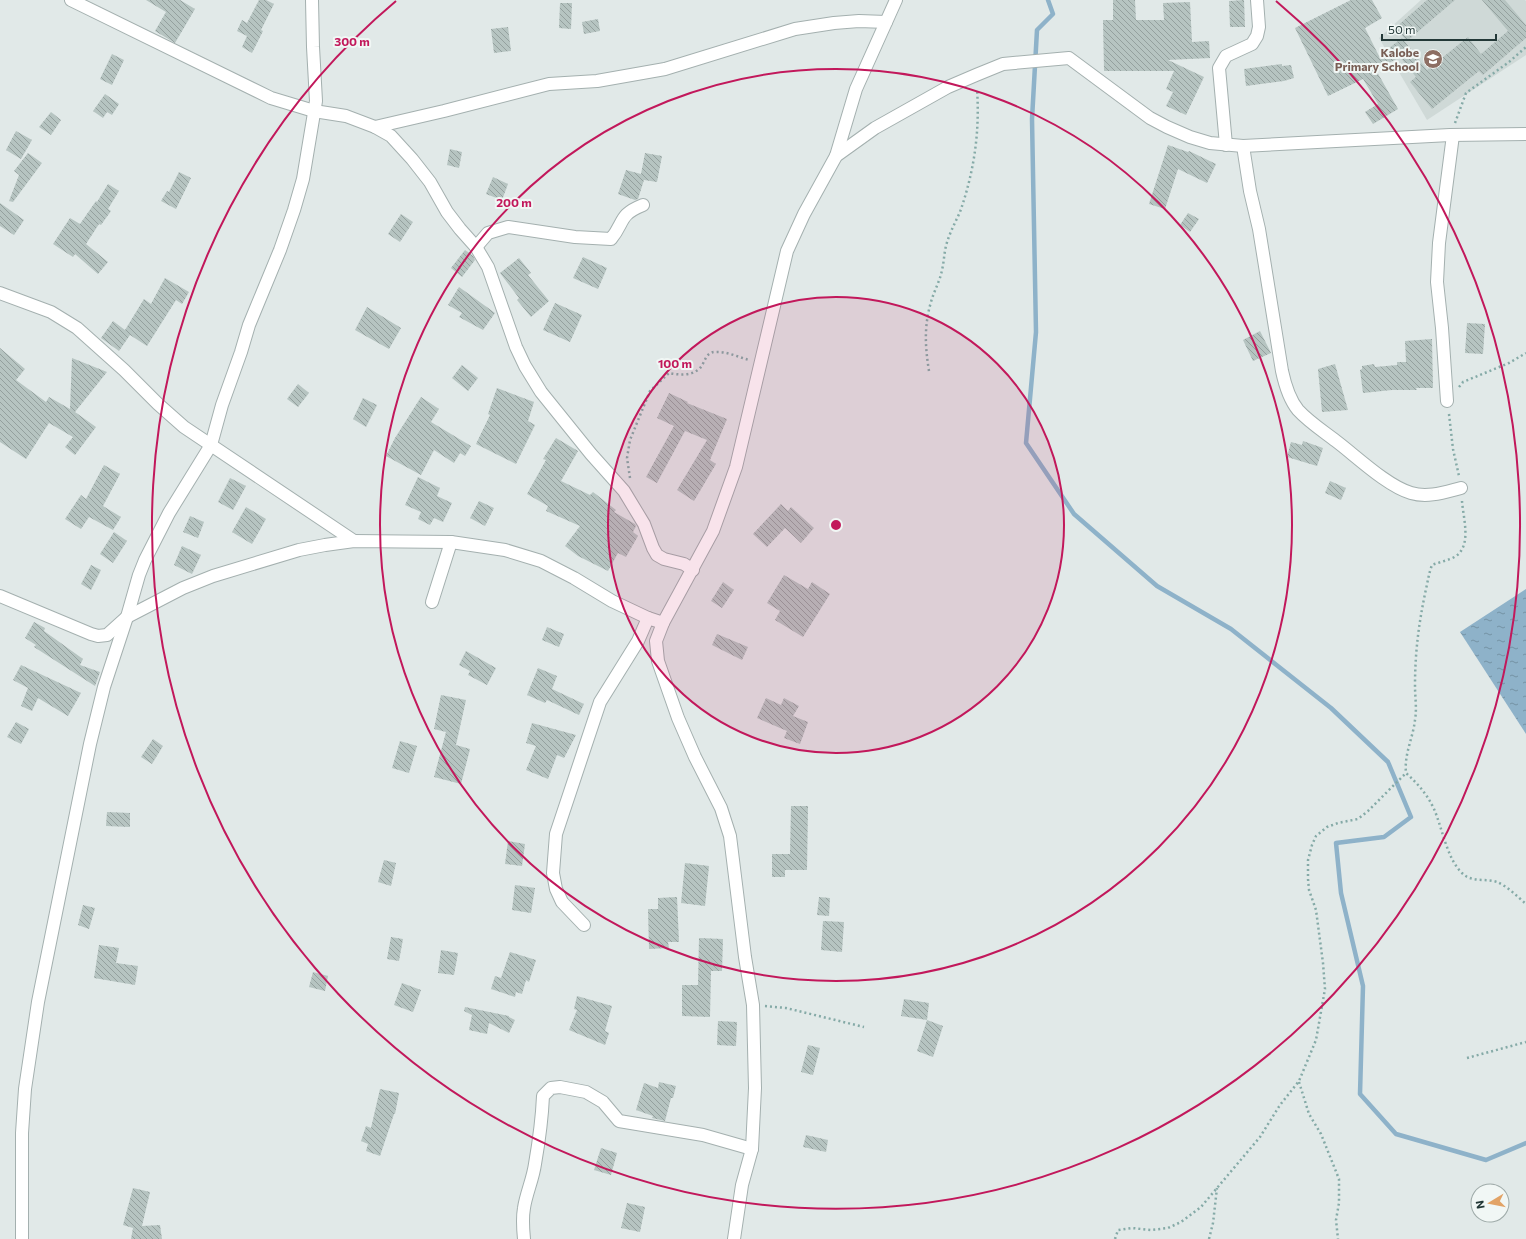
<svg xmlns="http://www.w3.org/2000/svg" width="1526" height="1239" viewBox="0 0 1526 1239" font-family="Commissioner,sans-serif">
  <defs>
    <pattern id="water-ripples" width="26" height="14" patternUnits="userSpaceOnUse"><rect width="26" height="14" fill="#8eb2c9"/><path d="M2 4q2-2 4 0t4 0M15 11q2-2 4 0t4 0" fill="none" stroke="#7492a4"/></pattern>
    <pattern id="building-back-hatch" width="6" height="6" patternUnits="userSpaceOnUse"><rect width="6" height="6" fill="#b6c4c1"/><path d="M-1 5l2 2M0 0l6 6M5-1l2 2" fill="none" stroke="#94a09e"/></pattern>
  </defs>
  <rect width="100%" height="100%" fill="#e1e9e8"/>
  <!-- built -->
  <path fill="#cfd9d7" d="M1421,0H1525L1526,1V55L1427,120L1379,38Z"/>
  <!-- water -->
  <path fill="url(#water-ripples)" d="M1526,589V734L1460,632Z"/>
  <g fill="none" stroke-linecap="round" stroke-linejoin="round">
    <!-- stream -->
    <path stroke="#8eb2c9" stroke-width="4.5" d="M1048,0L1053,14L1037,30L1032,119L1036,332L1026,443L1074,514L1157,586L1231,629L1331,708L1388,762L1411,817L1384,837L1336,843L1341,893L1363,986L1360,1094L1396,1134L1486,1160L1526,1143"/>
  </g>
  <!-- building -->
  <g fill="url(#building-back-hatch)">
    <path d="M146,0H180L195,9L175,43L155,31L166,12Z"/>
    <path d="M259,0H266L274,4L261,30L263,31L252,53L242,47L247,36L237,31L242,20L247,23Z"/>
    <path d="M1113,0H1135L1136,20H1164L1163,3L1190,2L1192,42L1209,41L1210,58L1168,60L1204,77L1186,115L1166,106L1173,92L1166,89L1174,71H1104L1103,20H1113Z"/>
    <path d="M1244,0L1245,27H1230L1229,1Z"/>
    <path d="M1351,0H1372L1382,18L1365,28L1379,56L1402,38L1427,70L1468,37L1481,54L1508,31L1482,0H1505L1526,25V38L1483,75L1479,71L1432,109L1410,82L1416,77L1400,57L1376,70L1398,109L1373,124L1365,112L1378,104L1363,79L1328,96L1295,28Z"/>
    <path d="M1427,0H1455L1407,41L1395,28Z"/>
    <path d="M560,3H572L571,29L559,28Z"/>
    <path d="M598,19L600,31L584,34L582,22Z"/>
    <path d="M508,27L511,51L494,53L491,29Z"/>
    <path d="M112,54L124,60L112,85L100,79Z"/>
    <path d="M1282,64V66L1291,65L1294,78L1284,81L1246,86L1244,69Z"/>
    <path d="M105,94L119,104L112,115L107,112L103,118L93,111Z"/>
    <path d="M51,112L61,120L51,135L39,127Z"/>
    <path d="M16,131L32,140L21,159L6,150Z"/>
    <path d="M1168,145L1188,152L1189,151L1216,164L1207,183L1178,169L1165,209L1149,204Z"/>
    <path d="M450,149L462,152L459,168L447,165Z"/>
    <path d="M28,153L42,163L13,202L9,201L19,175L14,171Z"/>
    <path d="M645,153L662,156L657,182L644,180L638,199L635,200L618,194L626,170L641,174Z"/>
    <path d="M179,172L191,178L176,209L161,201L167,191L169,192Z"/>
    <path d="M493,177L508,184L502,200L486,194Z"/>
    <path d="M108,184L119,191L108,209L111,211L101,225L99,224L86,244L108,262L98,274L75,254L73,257L53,244L70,218L80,224L96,201L97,202Z"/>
    <path d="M0,203L24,220L14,235L0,226Z"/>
    <path d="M1188,213L1199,219L1190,232L1180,225Z"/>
    <path d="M401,214L413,222L400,242L388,234Z"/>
    <path d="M465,250L473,256L475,260L462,277L451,268Z"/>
    <path d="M583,257L607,268L598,289L573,278Z"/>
    <path d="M519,258L531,273L528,275L549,301L531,317L517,300L519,298L500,273Z"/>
    <path d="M165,278L189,292L182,304L176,300L147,346L130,335L119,351L101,338L113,321L125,330L144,299L151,304Z"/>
    <path d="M459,287L495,313L483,330L459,317L462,313L448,305Z"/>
    <path d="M555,303L582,315L570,342L543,330Z"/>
    <path d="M367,307L401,328L389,349L355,330Z"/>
    <path d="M1467,323L1485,324L1483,354L1465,353Z"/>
    <path d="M1260,331L1271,353L1253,361L1243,340Z"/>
    <path d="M1432,339L1433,388H1416L1417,390H1392L1363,393L1360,370L1362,369V366L1374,364L1375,367L1397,365V362H1406L1405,341Z"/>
    <path d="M0,348L25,369L16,380L46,402L49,397L70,409L72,358L107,372L75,412L96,427L75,455L65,447L73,437L49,423L26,459L0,442Z"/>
    <path d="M1335,364L1348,410L1322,412L1318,369Z"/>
    <path d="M462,365L478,378L468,391L452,378Z"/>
    <path d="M298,384L309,393L298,407L287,399Z"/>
    <path d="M497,388L534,402L528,421L535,425L516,464L476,444L490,415L488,414Z"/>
    <path d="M669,393L688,402L687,403L727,419L710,460L716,464L694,501L677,490L707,440L685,431L657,483L646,477L674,426L657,418Z"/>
    <path d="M421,397L439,409L431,422L471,446L465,456L460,453L454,463L434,450L421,475L386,456L395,438Z"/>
    <path d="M363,398L377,405L366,427L353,419Z"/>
    <path d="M556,438L578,451L561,481L590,495L593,492L616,510L614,512L635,524L636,526L633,532L638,536L626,557L618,553L608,571L578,556L565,546L580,526L546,511L548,506L527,494L546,460L543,459Z"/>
    <path d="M1303,441L1323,448L1317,466L1287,457L1291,442L1302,445Z"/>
    <path d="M104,465L120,474L103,506L121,517L113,530L89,517L81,529L65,519L81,495L86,499Z"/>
    <path d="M418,477L440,488L437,496L452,503L443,522L434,518L430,525L418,519L421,512L405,505Z"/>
    <path d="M230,478L246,486L233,510L218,502Z"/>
    <path d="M1330,481L1346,488L1341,500L1325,493Z"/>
    <path d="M479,501L494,508L485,526L470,518Z"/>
    <path d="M781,504L788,511L791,507L814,528L801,543L785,528L767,547L753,534Z"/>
    <path d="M246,507L266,519L252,544L232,532Z"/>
    <path d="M190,516L204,522L198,538L183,532Z"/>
    <path d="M114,532L127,541L113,563L100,554Z"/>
    <path d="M182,546L201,555L192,574L174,565Z"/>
    <path d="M91,565L101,570L91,590L81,584Z"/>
    <path d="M784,575L808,589L812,582L830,594L803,637L775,620L780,611L767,603Z"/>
    <path d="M723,582L734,590L722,608L711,601Z"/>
    <path d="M34,622L45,628L44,631L83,659L80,665L100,672L95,686L34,647L36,645L25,638Z"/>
    <path d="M547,627L564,634L559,647L542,640Z"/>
    <path d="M717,634L748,647L742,660L712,645Z"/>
    <path d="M466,651L496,668L487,685L468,675L470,671L459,665Z"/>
    <path d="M21,665L81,693L68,716L38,698L32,711L21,706L28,688L13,680Z"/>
    <path d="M538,668L557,676L552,689L584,704L579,715L547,700L545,703L527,695Z"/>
    <path d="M441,695L466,700L456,745L470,749L461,784L434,777L446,732L434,729Z"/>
    <path d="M766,698L781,705L784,698L799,706L793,716L808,722L800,744L784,738L787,731L757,718Z"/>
    <path d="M16,722L29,729L21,744L7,737Z"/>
    <path d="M532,723L576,735L564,758L557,755L548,779L526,770L536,746L526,743Z"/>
    <path d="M153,739L163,746L152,764L141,757Z"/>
    <path d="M400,741L417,746L409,773L392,768Z"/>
    <path d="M791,806H808L807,870H785V877H772V854H790Z"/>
    <path d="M107,812L130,813V827L106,826Z"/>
    <path d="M508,841L525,844L522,866L505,864Z"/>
    <path d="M384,860L396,863L391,886L378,882Z"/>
    <path d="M685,863L709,866L705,906L681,903Z"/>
    <path d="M515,885L535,888L531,913L512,910Z"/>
    <path d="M677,897L679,942H668L669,948L649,949L648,909H658V898Z"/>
    <path d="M819,897L830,898L829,916L817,915Z"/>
    <path d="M83,905L95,908L89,929L78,925Z"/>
    <path d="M823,921L844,922L842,952L821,950Z"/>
    <path d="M391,937L403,939L399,961L387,959Z"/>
    <path d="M699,938L723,939L722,971H711L710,1017L682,1016V985H698Z"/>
    <path d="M99,945L119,948L116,963L138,966L135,985L94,978Z"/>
    <path d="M441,950L458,953L454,975L438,973Z"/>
    <path d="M510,952L536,960L529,982L526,980L522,994L516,992L515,997L491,989L495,976L501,978Z"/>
    <path d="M313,972L328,976L325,991L309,987Z"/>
    <path d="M402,983L421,990L413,1012L394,1005Z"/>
    <path d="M577,996L612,1006L605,1031L609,1033L605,1045L569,1030L577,1010L574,1009Z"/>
    <path d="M904,999L929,1003L927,1020L901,1016Z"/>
    <path d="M465,1007L509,1016V1017L515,1020L509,1033L489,1023L487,1034L469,1030L472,1015L464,1011Z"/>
    <path d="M927,1020L943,1026L933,1057L917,1051Z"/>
    <path d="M718,1021L737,1022L736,1046L717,1045Z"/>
    <path d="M808,1045L820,1048L813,1075L801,1072Z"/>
    <path d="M659,1082L676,1086L673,1098H671L665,1121L652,1118L653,1116L636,1110L644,1083L658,1088Z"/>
    <path d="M380,1089L399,1093L395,1114H394L380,1156L366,1151L368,1144L361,1141L366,1126L371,1128Z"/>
    <path d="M806,1135L828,1140L826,1152L803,1147Z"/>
    <path d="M601,1148L617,1153L611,1175L594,1170Z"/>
    <path d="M133,1188L150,1192L142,1226L160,1225L162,1239H131L133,1228L123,1225Z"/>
    <path d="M627,1203L645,1207L640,1232L621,1228Z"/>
  </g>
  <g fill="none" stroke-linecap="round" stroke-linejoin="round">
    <defs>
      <g id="minor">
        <path d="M71,0L271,98L314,111L346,116L375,127L391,136L412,159L430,182L447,212L460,229L476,247L488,267L516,347L525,366L541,392L591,454L624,491L644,524L653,548L657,555L664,559L684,564L693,570"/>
        <path d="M375,127L444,111L549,84L597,81L665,69L795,29L834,23L859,21L886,22"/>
        <path d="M1226,145L1219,68L1226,56L1252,44L1257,36L1259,27L1257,0"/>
        <path d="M1243,146L1250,191L1259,229L1282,371C1285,385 1289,399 1298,410C1309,422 1323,431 1336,441C1356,456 1387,486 1411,493C1428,498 1445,492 1461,488"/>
        <path d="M836,156L856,89L896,0"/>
        <path d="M476,247L488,233L508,227L575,237L611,239C625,222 618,215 643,205"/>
        <path d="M0,293L51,312L77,328L124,370L158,404L184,427L354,541"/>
        <path d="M1447,401L1442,328L1437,282L1439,243L1453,135"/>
        <path d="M0,596L91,634L98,636L107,635L127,617L183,588L213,576L299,550L325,545L354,541L451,542L505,550L541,561L574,578L612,601L648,618L663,623"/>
        <path d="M432,602L451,542"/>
        <path d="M584,925L562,902L556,889L553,873L556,834L600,702L638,641L648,618"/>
        <path d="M22,1239V1133L25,1089L38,1002L90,744L104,687L127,617L139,575L145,560L169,513L211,445L222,405L241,352L249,325L280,250L294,210L303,179L316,101L313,47L312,0"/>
        <path d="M524,1239C523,1229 522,1219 524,1208C526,1194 533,1179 535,1164C539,1141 542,1119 543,1096L551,1088L560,1087L586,1092L603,1102L619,1121L703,1135L752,1149"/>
        <path d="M734,1239L742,1185L752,1149L755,1088L753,1005L745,957L730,836L721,808L695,757L678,718L658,661L656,641L663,623L713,531L736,467L787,251L804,214L836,156L875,128L948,87L976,75L1003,64L1069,58L1150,118L1167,127L1190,137L1210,143L1243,146L1450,135L1526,134"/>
      </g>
    </defs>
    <!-- minor casing -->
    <use href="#minor" stroke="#a4b0af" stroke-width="14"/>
    <!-- path -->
    <g stroke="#85aaa7" stroke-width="2.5" stroke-dasharray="2 3" stroke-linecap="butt">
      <path d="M1455,123L1466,93L1509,62L1526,47"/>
      <path d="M929,371C925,346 924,326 931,302C934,291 940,281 942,270C944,262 944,254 946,246C949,234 955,223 960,212C974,172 980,132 977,89"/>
      <path d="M1459,387L1463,382L1509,363L1526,353"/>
      <path d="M1449,414L1453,449L1459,476"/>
      <path d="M630,478L627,458L630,440L650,391L669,373C679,375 691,376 699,369C705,364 705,352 715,352C726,351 738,357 749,360"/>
      <path d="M1462,501C1463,517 1472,545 1456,556C1450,560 1440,562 1432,565C1429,573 1428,580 1426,589C1419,622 1415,651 1415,686C1415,697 1417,709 1415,720C1413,738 1404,754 1406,773C1418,784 1427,794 1434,809C1442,827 1447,859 1462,873C1472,883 1485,878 1497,882C1507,886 1518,897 1526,904"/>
      <path d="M765,1006L786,1008L864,1027"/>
      <path d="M1467,1058L1526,1042"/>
      <path d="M1299,1082L1309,1114L1321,1134L1339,1179V1203L1336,1220L1338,1239"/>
      <path d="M1115,1239L1118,1230L1132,1228L1151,1230L1168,1228L1181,1222L1201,1207L1260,1137L1280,1105L1299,1081L1316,1040L1325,989L1323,963L1316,910L1309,890L1308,879V860L1312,845L1316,836L1327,827L1338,823L1358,819L1368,811L1406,773"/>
      <path d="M1209,1239L1213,1223L1217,1188"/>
    </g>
    <!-- minor -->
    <use href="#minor" stroke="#fff" stroke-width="12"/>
  </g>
  <!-- distance rings -->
  <circle cx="836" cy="525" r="228" fill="#c2185b" fill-opacity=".12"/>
  <g fill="none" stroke="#c2185b" stroke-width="2">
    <circle cx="836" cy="525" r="228"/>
    <circle cx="836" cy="525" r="456"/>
    <path d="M1276 1A684 684 0 1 1 396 1"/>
  </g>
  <!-- icons -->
  <defs>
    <symbol id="school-disc" viewBox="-11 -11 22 22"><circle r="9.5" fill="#8d6e63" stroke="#f1f7f5"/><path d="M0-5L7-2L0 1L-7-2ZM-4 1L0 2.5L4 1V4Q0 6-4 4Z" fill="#fff"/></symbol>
  </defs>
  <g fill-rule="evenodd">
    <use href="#school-disc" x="1422" y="48" width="22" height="22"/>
  </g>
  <g text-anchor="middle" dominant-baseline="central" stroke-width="4" stroke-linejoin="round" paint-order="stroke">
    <!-- education labels -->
    <g font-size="12" font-weight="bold" fill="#785e54" stroke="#f1f7f5" text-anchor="end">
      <text x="1419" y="52">Kalobe<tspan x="1419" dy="14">Primary School</tspan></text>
    </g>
  </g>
  <circle cx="836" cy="525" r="6" fill="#c2185b" stroke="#f1f7f5" stroke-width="2"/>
  <g font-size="12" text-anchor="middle" font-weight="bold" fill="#c2185b" stroke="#f1f7f5" stroke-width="4" stroke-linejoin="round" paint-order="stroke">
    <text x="352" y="46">300 m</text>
    <text x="514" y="207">200 m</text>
    <text x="675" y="368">100 m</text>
  </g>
  <!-- north arrow -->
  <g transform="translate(1490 1203) rotate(260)"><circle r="19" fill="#f1f7f5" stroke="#9faba9"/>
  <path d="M0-3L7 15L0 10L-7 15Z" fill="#e2a366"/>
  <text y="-6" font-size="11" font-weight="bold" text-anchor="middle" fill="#233837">N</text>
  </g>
  <!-- scale -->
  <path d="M1382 34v6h114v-6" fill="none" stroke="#233837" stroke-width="2"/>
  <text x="1388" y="34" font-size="12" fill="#233837" stroke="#f1f7f5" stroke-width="3" paint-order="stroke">50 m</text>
</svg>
